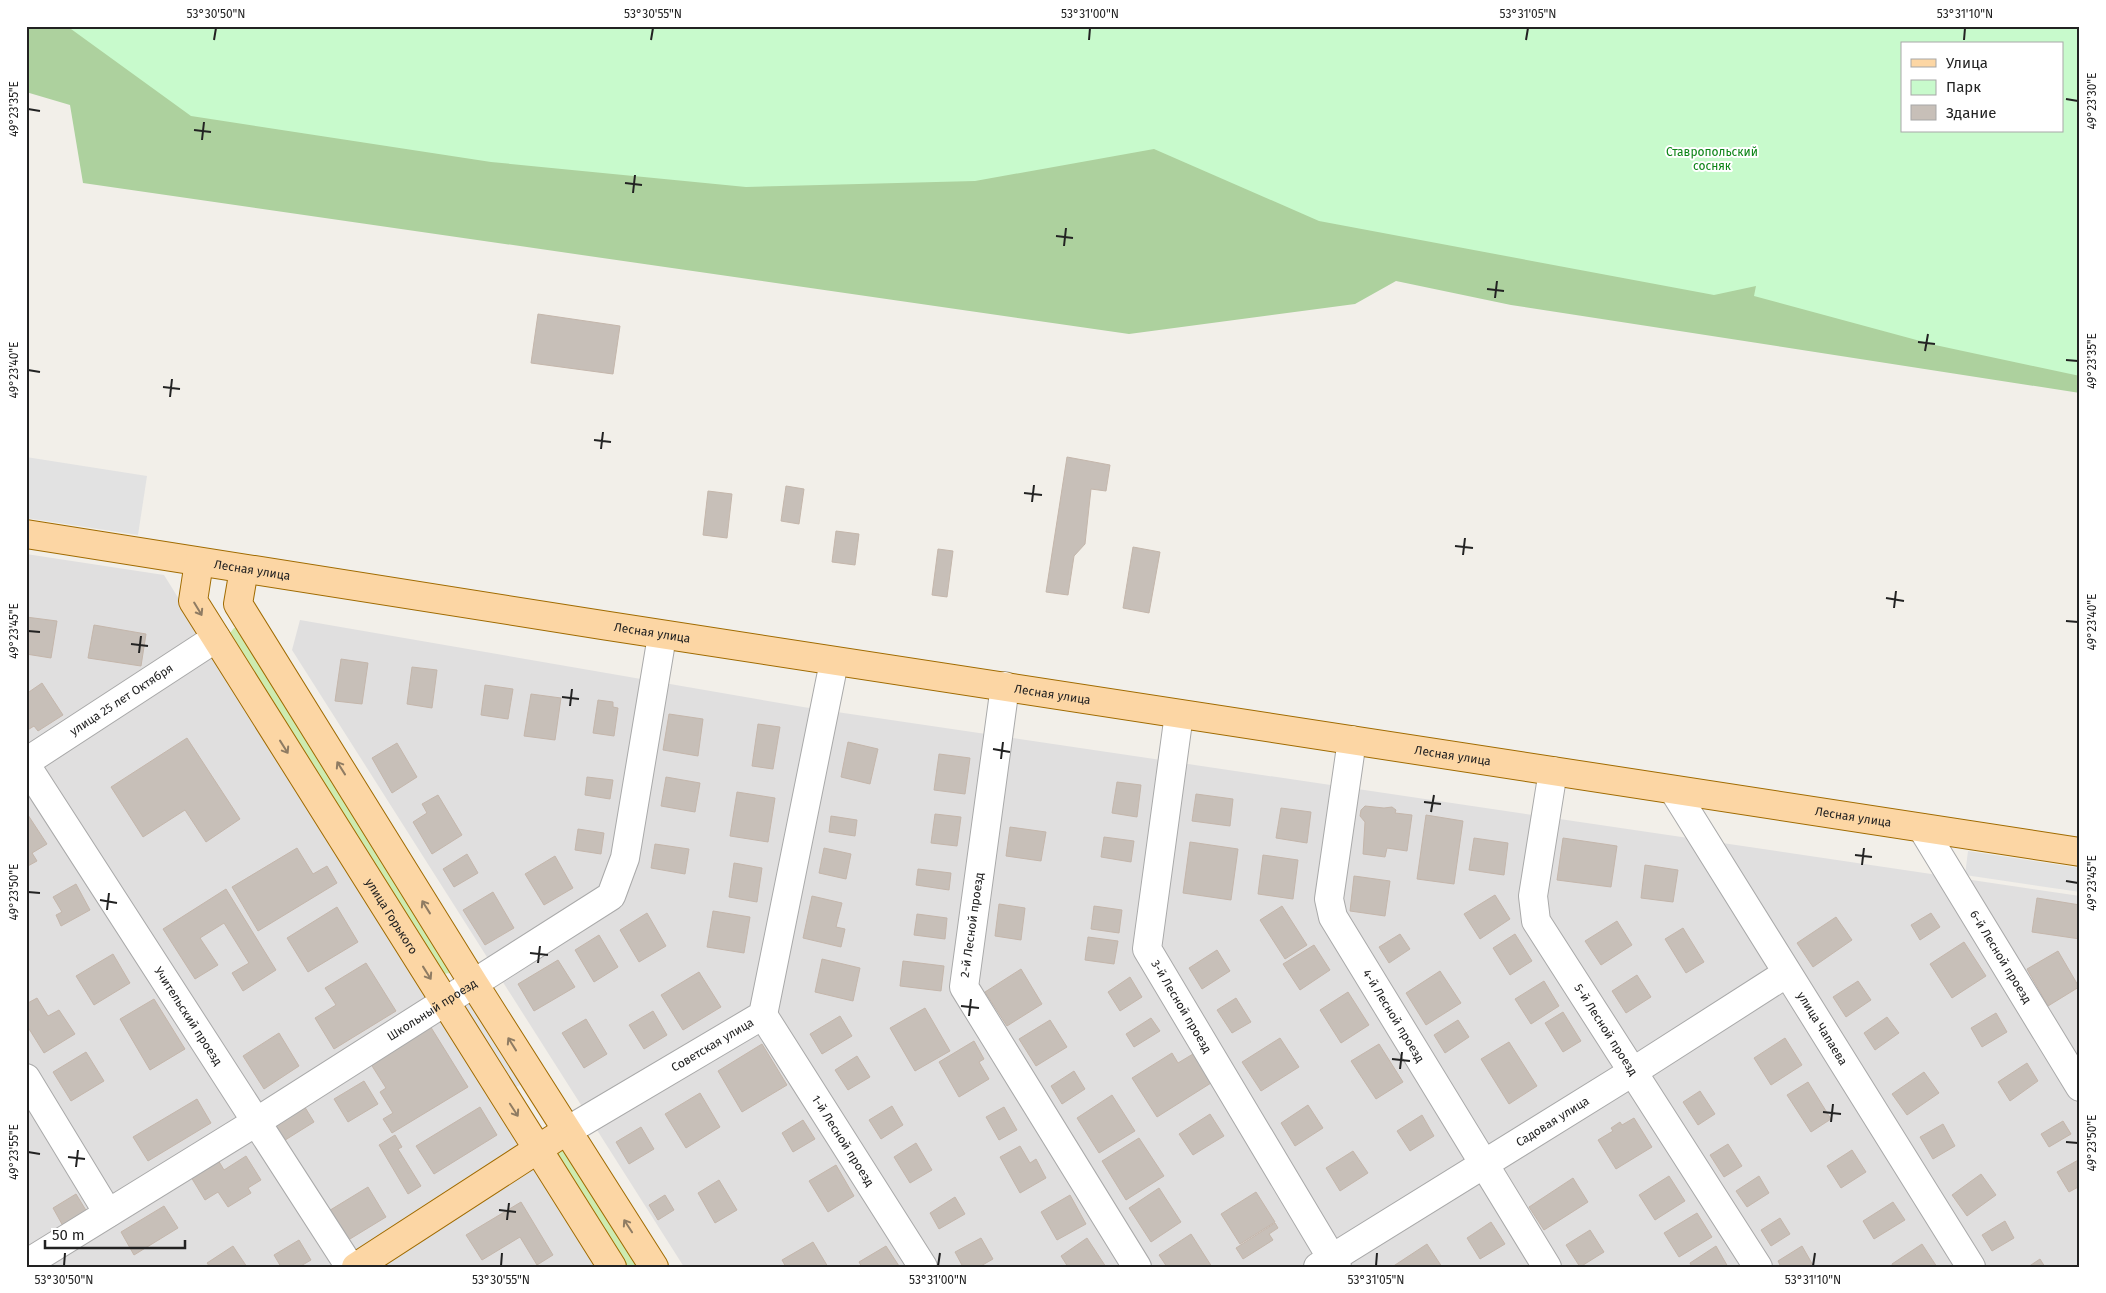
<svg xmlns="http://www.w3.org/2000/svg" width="2106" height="1293" viewBox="0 0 2106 1293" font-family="'Fira Sans',sans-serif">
  <rect width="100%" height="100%" fill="#f2efe9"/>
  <!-- residential -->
  <g fill="#e0dfdf">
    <path d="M26,554L164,575L595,1267H26Z"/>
    <path d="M300,620L803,707L2080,896V1267H684L292,650Z"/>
  </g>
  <!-- grass -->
  <g fill="#cdebb0">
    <path d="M234,628H240L453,969L451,973L443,974L231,638L230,633Z"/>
    <path d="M560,1143L644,1267H626L555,1154Z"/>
  </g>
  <!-- forest -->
  <path fill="#add19e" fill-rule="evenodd" d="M26,26H2080V393L1511,305L1396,281L1355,304L1129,334L83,183L70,105L26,92ZM1902,44H2062V131H1902Z"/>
  <!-- park -->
  <path fill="#c8facc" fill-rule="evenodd" d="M61,26H2080V376L1935,345L1754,296L1756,286L1714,295L1319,221L1154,149L975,181L746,187L491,162L191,116L71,29ZM1902,44H2062V131H1902Z"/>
  <!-- parking -->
  <g fill="#e2e2e2">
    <path d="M26,457L147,476L138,535L26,518Z"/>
    <path d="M1968,851L2080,868V892L1965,875Z"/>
    <path d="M473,996L526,1081L515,1088L462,1004Z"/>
  </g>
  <!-- building -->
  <g fill="#c7bfb8" stroke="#c4b6ab">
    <path d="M538,314L620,326L613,374L531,363Z"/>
    <path d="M1067,457L1110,465L1106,491L1091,489L1085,544L1074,556L1068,595L1046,592Z"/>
    <path d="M786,486L804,489L799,524L781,521Z"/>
    <path d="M708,491L732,494L727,538L703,535Z"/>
    <path d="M836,531L859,534L855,565L832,562Z"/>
    <path d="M1133,547L1160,552L1149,613L1123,608Z"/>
    <path d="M938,549L953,551L947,597L932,595Z"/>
    <path d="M26,617L57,621L51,658L26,654Z"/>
    <path d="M94,625L146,634L141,666L88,658Z"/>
    <path d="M341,659L368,663L362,704L335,701Z"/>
    <path d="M412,667L437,670L432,708L407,704Z"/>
    <path d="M42,683L63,715L38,731L34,726L26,731V694Z"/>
    <path d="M485,685L513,689L508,719L481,715Z"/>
    <path d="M531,694L561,698L555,740L524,736Z"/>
    <path d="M598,700L613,702V707L618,708L614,736L593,733Z"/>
    <path d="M669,714L703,719L698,756L663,750Z"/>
    <path d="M758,724L780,727L773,769L752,766Z"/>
    <path d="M187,738L240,819L206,842L185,810L143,837L111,787Z"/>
    <path d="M848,742L878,749L870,784L841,777Z"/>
    <path d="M397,743L417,777L392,793L372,758Z"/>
    <path d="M939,754L970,758L965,794L934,790Z"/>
    <path d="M587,777L613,780L610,799L585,795Z"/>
    <path d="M666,777L700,783L695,812L661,806Z"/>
    <path d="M1117,782L1141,785L1137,817L1112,813Z"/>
    <path d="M737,792L775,798L768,842L730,836Z"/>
    <path d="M1196,794L1233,799L1230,826L1192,821Z"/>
    <path d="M438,795L462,835L432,854L413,822L427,813L422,804Z"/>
    <path d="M1365,806L1384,808L1392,807L1396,810L1395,813L1412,815L1407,851L1387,848L1385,857L1363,854L1365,822L1360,816L1361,810Z"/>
    <path d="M1281,808L1311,812L1307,843L1276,838Z"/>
    <path d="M26,812L47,844L32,853L37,861L26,867Z"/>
    <path d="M935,814L961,817L957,846L931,843Z"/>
    <path d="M1426,815L1463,821L1454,884L1417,879Z"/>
    <path d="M831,816L857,820L855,836L829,832Z"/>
    <path d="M1010,827L1046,832L1041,861L1006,856Z"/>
    <path d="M578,829L604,833L601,854L575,850Z"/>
    <path d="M1104,837L1134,841L1131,862L1101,857Z"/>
    <path d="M1474,838L1508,843L1504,875L1469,870Z"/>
    <path d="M1563,838L1617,846L1611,887L1557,880Z"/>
    <path d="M1190,842L1238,849L1231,900L1183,893Z"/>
    <path d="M655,844L689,849L685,874L651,868Z"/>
    <path d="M297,848L313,874L327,866L337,883L258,931L232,887Z"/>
    <path d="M824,848L851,854L846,879L819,873Z"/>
    <path d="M467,854L478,873L454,887L443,869Z"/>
    <path d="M1263,855L1298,860L1293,899L1258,894Z"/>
    <path d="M555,856L573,888L544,905L525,874Z"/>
    <path d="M734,863L762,868L757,902L729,897Z"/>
    <path d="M1645,865L1678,870L1673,902L1641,898Z"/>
    <path d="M918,869L951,873L949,890L916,885Z"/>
    <path d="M1354,876L1390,881L1385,916L1350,911Z"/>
    <path d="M76,884L90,910L61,926L56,915L62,912L53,897Z"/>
    <path d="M226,889L276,970L243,991L232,973L249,963L224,923L200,938L218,965L195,979L163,929Z"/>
    <path d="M493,892L514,928L485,945L463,910Z"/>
    <path d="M1495,895L1510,919L1480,939L1464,914Z"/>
    <path d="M812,896L842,903L836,927L845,929L841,947L803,938Z"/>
    <path d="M2037,898L2080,905V939L2032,932Z"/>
    <path d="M999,904L1025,908L1021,940L995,936Z"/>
    <path d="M1094,906L1122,910L1119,933L1091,929Z"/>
    <path d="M1282,906L1307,945L1285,959L1260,920Z"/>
    <path d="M337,907L358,942L308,972L287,938Z"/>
    <path d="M713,911L750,917L744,953L707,947Z"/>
    <path d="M647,913L666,946L639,962L620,930Z"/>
    <path d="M1931,913L1940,927L1920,940L1911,925Z"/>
    <path d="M917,914L947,918L945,939L914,935Z"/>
    <path d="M1836,917L1852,940L1813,967L1797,943Z"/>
    <path d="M1617,921L1632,945L1601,965L1585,941Z"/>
    <path d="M1683,928L1704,962L1686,973L1665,939Z"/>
    <path d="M1400,934L1410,949L1389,963L1379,947Z"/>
    <path d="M1515,934L1532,961L1510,975L1493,948Z"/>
    <path d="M599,935L618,967L594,982L575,950Z"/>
    <path d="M1088,937L1118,941L1114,964L1085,960Z"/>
    <path d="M1964,942L1986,976L1952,998L1930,964Z"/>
    <path d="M1314,945L1330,970L1300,990L1283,964Z"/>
    <path d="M1217,950L1230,971L1202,989L1189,968Z"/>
    <path d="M2058,951L2079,987L2048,1006L2027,969Z"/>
    <path d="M113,954L130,983L94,1005L76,976Z"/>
    <path d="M822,959L860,968L853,1001L815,992Z"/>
    <path d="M558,960L575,987L534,1011L518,984Z"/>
    <path d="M903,961L944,966L941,991L900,986Z"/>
    <path d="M366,963L396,1011L334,1049L315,1018L336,1005L325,988Z"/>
    <path d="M1021,969L1042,1004L1007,1026L985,992Z"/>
    <path d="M1440,971L1461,1003L1426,1025L1406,993Z"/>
    <path d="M699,972L721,1007L683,1030L661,995Z"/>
    <path d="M1637,975L1651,997L1626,1013L1612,991Z"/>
    <path d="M1130,977L1142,997L1120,1011L1108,992Z"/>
    <path d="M1544,981L1559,1006L1531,1024L1515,999Z"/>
    <path d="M1858,981L1871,1000L1846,1017L1833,997Z"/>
    <path d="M1348,992L1369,1025L1341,1043L1320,1010Z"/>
    <path d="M37,998L48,1016L59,1010L75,1034L44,1053L26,1024V1004Z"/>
    <path d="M1236,998L1251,1022L1232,1033L1217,1010Z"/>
    <path d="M154,999L185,1049L150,1070L120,1019Z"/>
    <path d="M925,1008L950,1051L915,1071L890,1028Z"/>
    <path d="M653,1011L667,1035L644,1049L629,1025Z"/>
    <path d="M1563,1012L1581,1041L1563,1052L1545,1023Z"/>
    <path d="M1996,1013L2007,1032L1982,1047L1971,1028Z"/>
    <path d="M840,1016L852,1036L822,1054L810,1034Z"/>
    <path d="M1887,1017L1899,1033L1875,1050L1864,1033Z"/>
    <path d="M1151,1018L1160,1031L1134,1047L1126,1034Z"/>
    <path d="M586,1019L607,1054L584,1068L562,1033Z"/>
    <path d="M1050,1020L1067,1047L1036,1066L1019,1039Z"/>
    <path d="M1458,1020L1469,1037L1445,1053L1434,1035Z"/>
    <path d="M427,1021L468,1087L392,1133L383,1119L393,1113L380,1092L386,1088L367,1058Z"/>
    <path d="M279,1033L299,1066L264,1089L243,1056Z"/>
    <path d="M1280,1038L1299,1067L1261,1091L1242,1062Z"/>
    <path d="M1785,1038L1802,1065L1771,1085L1754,1058Z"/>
    <path d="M974,1041L984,1059L979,1062L989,1079L959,1097L939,1062Z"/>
    <path d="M1509,1042L1537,1086L1509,1104L1481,1059Z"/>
    <path d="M762,1044L787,1085L742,1112L718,1071Z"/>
    <path d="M1379,1044L1403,1082L1376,1099L1351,1061Z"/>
    <path d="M86,1052L104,1081L71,1101L53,1072Z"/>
    <path d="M1172,1053L1178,1063L1193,1054L1211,1083L1157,1117L1132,1078Z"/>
    <path d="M857,1056L870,1077L848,1090L835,1070Z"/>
    <path d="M2027,1063L2038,1081L2010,1101L1998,1082Z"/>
    <path d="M1074,1071L1085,1089L1062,1104L1051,1086Z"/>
    <path d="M1924,1072L1939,1093L1907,1115L1892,1094Z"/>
    <path d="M364,1081L378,1104L348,1122L334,1099Z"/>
    <path d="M1808,1082L1831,1119L1811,1132L1787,1095Z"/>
    <path d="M1700,1091L1715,1114L1698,1125L1683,1102Z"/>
    <path d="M700,1093L720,1127L686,1148L665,1114Z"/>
    <path d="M1112,1095L1135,1131L1099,1153L1077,1118Z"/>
    <path d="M298,1096L314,1122L282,1142L266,1117Z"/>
    <path d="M197,1099L211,1123L148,1161L133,1137Z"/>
    <path d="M1308,1105L1323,1128L1295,1146L1281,1123Z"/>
    <path d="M892,1106L903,1125L881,1139L869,1120Z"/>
    <path d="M480,1107L497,1135L434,1174L416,1146Z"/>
    <path d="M1004,1107L1017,1130L999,1140L986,1117Z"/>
    <path d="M1210,1114L1224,1136L1193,1155L1179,1134Z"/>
    <path d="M1422,1115L1434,1136L1410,1151L1397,1131Z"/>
    <path d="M1634,1118L1652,1147L1616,1169L1598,1140L1613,1131L1611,1128L1620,1122L1622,1125Z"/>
    <path d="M803,1120L815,1139L793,1152L782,1133Z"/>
    <path d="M2063,1121L2071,1134L2049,1147L2041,1134Z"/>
    <path d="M1943,1124L1955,1146L1933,1159L1920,1137Z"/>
    <path d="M641,1127L654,1149L629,1164L616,1142Z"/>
    <path d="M395,1135L402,1147L398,1149L421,1186L408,1194L379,1145Z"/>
    <path d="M1139,1138L1164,1176L1126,1200L1102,1161Z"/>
    <path d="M916,1143L932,1170L910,1183L894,1157Z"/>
    <path d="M1728,1144L1742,1166L1724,1177L1710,1155Z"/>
    <path d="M1020,1146L1030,1163L1036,1159L1046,1178L1020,1193L1000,1157Z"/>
    <path d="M1852,1150L1866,1172L1841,1188L1827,1166Z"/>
    <path d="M1353,1151L1368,1173L1340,1191L1326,1168Z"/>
    <path d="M246,1156L261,1180L248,1188L251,1193L228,1207L218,1192L205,1200L191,1177L218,1160L224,1170Z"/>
    <path d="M2080,1159V1186L2069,1192L2057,1172Z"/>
    <path d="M836,1165L854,1196L828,1212L809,1181Z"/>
    <path d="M1981,1174L1996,1195L1967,1216L1952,1195Z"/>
    <path d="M1669,1176L1685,1201L1655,1220L1639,1195Z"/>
    <path d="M1759,1176L1769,1193L1747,1207L1736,1191Z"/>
    <path d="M1573,1178L1588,1202L1544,1230L1529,1207Z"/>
    <path d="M719,1180L737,1210L715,1223L698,1193Z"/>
    <path d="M368,1187L386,1217L345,1242L327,1212Z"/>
    <path d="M1159,1188L1181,1222L1151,1242L1129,1208Z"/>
    <path d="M1256,1192L1275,1222L1240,1244L1221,1214Z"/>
    <path d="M76,1194L87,1212L63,1226L53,1208Z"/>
    <path d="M665,1195L674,1210L658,1220L649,1205Z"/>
    <path d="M1070,1195L1086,1224L1057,1240L1041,1212Z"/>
    <path d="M955,1197L965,1214L939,1229L930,1213Z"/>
    <path d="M521,1202L553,1255L537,1265L520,1237L482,1260L466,1235Z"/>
    <path d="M1893,1202L1905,1220L1874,1239L1863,1221Z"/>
    <path d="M164,1206L178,1228L134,1255L121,1232Z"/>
    <path d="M1697,1213L1712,1237L1679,1257L1664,1233Z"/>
    <path d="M1780,1218L1790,1234L1771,1246L1761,1230Z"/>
    <path d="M2005,1221L2014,1238L1992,1251L1982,1235Z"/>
    <path d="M1491,1222L1505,1244L1480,1259L1467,1238Z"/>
    <path d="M1275,1223L1278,1228L1269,1234L1273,1240L1243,1259L1236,1248Z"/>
    <path d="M1590,1230L1604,1252L1580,1267L1566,1245Z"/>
    <path d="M1191,1234L1212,1267H1167L1159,1255Z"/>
    <path d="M981,1238L993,1259L979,1267H963L955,1252Z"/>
    <path d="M1087,1238L1106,1267H1068L1061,1256Z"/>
    <path d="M299,1240L311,1260L299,1267H281L274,1255Z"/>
    <path d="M813,1242L828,1267H786L782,1260Z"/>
    <path d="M1427,1244L1442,1267H1392Z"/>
    <path d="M1922,1244L1937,1267H1893L1892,1264Z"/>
    <path d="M233,1246L247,1267H210L207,1263Z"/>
    <path d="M886,1246L899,1266L862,1267L859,1262Z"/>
    <path d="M1716,1246L1728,1267H1692L1690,1263Z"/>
    <path d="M1802,1246L1814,1267H1781L1778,1261Z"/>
    <path d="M2040,1259L2045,1267H2028Z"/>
  </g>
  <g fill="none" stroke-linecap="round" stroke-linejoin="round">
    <defs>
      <g id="minor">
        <path d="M1005,686L964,987L1137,1267"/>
        <path id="s1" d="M1179,714L1147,949L1337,1267"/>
        <path id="s2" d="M1352,740L1329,899L1333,917L1547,1267"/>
        <path id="s3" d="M26,762L216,638"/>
        <path id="s4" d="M26,765L350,1267"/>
        <path id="s5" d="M1553,771L1533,896L1536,921L1758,1267"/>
        <path id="s6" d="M1674,791L1971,1267"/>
        <path id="s7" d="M1922,828L2080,1087"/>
        <path id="s8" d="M763,1015L923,1267"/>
        <path d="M26,1078L108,1213"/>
        <path id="s9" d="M567,1131L763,1015L834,662"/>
        <path id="s10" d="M26,1264L256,1122L611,896L625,858L662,636"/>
        <path id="s11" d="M1318,1267L1634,1071L1787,973"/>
      </g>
      <g id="major">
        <path id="s12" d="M26,534C710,644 1395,746 2080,852"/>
        <path id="s13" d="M199,562L193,601L612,1267"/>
        <path d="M244,569L238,604L474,984L654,1267"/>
        <path d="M356,1267L555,1138"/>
      </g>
    </defs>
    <!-- minor casing -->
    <use href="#minor" stroke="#a9a9a9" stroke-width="30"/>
    <!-- major casing -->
    <use href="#major" stroke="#a06b00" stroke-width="30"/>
    <!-- minor -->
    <use href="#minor" stroke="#fff" stroke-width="28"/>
    <!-- major -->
    <use href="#major" stroke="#fcd6a4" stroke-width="28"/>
  </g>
  <!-- one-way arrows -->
  <defs><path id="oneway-shaft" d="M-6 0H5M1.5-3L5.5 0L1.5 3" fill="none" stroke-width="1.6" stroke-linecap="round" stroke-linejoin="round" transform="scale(1.25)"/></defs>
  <g stroke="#8f7c63">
    <use href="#oneway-shaft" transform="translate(198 609) rotate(59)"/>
    <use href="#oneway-shaft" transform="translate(284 747) rotate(58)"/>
    <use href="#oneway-shaft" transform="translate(341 768) rotate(-122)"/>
    <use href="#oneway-shaft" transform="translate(426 907) rotate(-122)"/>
    <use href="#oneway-shaft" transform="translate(427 973) rotate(58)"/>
    <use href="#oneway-shaft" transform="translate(512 1044) rotate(-122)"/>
    <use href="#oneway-shaft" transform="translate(514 1110) rotate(57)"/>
    <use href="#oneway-shaft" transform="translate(628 1226) rotate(-123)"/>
  </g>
  <!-- ticks -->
  <path fill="none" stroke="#222" stroke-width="2" d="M214,40L216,28M651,40L653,28M1089,40L1090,28M1526,40L1528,28M1964,40L1965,28M2066,99L2078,101M28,109L40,111M194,130L211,132M202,140L204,122M625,183L642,185M633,193L635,175M1056,236L1073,238M1064,246L1066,228M1487,289L1504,291M1495,298L1497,281M1918,342L1935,344M1925,351L1928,334M2066,360L2078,361M28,370L40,372M163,387L180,389M170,397L172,379M594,440L611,442M601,449L603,432M1024,493L1042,495M1032,502L1034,485M1455,546L1473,548M1463,555L1465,538M1886,598L1904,601M1894,608L1896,591M2066,621L2078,622M28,631L40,632M131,644L148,646M139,653L141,636M562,697L579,699M570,706L572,689M993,749L1010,752M1001,759L1003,742M1424,802L1441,804M1431,812L1434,795M1855,855L1872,857M1862,865L1864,848M2066,881L2078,883M28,892L40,893M100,900L117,903M107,910L109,893M530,953L548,955M538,963L540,946M961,1006L979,1008M969,1016L971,999M1392,1059L1410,1061M1400,1069L1402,1052M1823,1112L1841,1114M1831,1122L1833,1104M2066,1142L2078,1143M28,1152L40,1154M68,1157L85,1159M76,1167L78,1150M499,1210L516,1212M507,1220L509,1203M64,1266L65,1253M501,1266L502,1253M938,1266L940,1253M1376,1266L1377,1253M1813,1266L1815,1253"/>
  <g text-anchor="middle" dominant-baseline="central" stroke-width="4" stroke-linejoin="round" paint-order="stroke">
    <!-- park labels -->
    <g font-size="12" fill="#0c8416" stroke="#fff">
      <text x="1712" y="152">Ставропольский<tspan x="1712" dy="14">сосняк</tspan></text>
    </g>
    <!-- street labels -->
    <g font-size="12" fill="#222" stroke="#fff">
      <text stroke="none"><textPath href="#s12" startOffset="229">Лесная улица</textPath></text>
      <text stroke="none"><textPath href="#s12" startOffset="634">Лесная улица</textPath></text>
      <text stroke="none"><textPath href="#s12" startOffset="1039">Лесная улица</textPath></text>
      <text stroke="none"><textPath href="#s3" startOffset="114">улица 25 лет Октября</textPath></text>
      <text stroke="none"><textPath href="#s12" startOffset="1444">Лесная улица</textPath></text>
      <text stroke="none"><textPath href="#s12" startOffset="1849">Лесная улица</textPath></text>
      <text stroke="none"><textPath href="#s13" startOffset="412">улица Горького</textPath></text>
      <text transform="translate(972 925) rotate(-82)">2-й Лесной проезд</text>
      <text stroke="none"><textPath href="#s7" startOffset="151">6-й Лесной проезд</textPath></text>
      <text stroke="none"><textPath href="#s1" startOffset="304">3-й Лесной проезд</textPath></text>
      <text stroke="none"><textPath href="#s10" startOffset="479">Школьный проезд</textPath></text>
      <text stroke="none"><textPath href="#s4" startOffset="299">Учительский проезд</textPath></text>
      <text stroke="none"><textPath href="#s2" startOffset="295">4-й Лесной проезд</textPath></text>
      <text stroke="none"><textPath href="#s6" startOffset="280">улица Чапаева</textPath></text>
      <text stroke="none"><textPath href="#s5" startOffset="281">5-й Лесной проезд</textPath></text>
      <text stroke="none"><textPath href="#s9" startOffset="169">Советская улица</textPath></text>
      <text stroke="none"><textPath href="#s11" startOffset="276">Садовая улица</textPath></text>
      <text stroke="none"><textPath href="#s8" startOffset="149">1-й Лесной проезд</textPath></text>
    </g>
  </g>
  <!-- border -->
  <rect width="2106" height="1293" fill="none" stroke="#ffffff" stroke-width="55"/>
  <!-- legend -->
  <rect x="1901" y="42" width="162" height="90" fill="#ffffff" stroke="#a7a7a7"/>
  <rect x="1911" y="59" width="25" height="8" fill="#fcd6a4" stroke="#a7a7a7"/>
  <text x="1946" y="68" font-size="15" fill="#222222">Улица</text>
  <rect x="1911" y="80" width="25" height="15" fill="#c8facc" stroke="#a7a7a7"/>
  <text x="1946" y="92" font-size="15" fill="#222222">Парк</text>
  <rect x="1911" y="105" width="25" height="15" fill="#c7bfb8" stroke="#a7a7a7"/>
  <text x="1946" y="118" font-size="15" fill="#222222">Здание</text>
  <!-- scale -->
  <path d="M45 1240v8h140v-8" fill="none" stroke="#222222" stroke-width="2.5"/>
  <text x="52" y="1240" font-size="15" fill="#222222" stroke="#ffffff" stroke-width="4" paint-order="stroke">50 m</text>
  <rect x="28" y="28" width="2050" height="1238" fill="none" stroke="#222" stroke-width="2"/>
  <g font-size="12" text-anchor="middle" fill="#222">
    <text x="216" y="18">53°30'50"N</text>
    <text x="653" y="18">53°30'55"N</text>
    <text x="1090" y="18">53°31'00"N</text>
    <text x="1528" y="18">53°31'05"N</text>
    <text x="1965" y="18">53°31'10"N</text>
    <text transform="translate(2092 101) rotate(-90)" y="4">49°23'30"E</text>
    <text transform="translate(14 109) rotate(-90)" y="4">49°23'35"E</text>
    <text transform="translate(2092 361) rotate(-90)" y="4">49°23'35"E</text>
    <text transform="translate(14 370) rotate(-90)" y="4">49°23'40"E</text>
    <text transform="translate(2092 622) rotate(-90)" y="4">49°23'40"E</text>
    <text transform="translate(14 631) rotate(-90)" y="4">49°23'45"E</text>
    <text transform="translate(2092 883) rotate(-90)" y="4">49°23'45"E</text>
    <text transform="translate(14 892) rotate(-90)" y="4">49°23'50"E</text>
    <text transform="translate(2092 1143) rotate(-90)" y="4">49°23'50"E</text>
    <text transform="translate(14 1152) rotate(-90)" y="4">49°23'55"E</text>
    <text x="64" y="1284">53°30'50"N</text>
    <text x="501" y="1284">53°30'55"N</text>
    <text x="938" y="1284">53°31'00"N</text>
    <text x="1376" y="1284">53°31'05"N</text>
    <text x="1813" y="1284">53°31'10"N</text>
  </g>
</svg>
